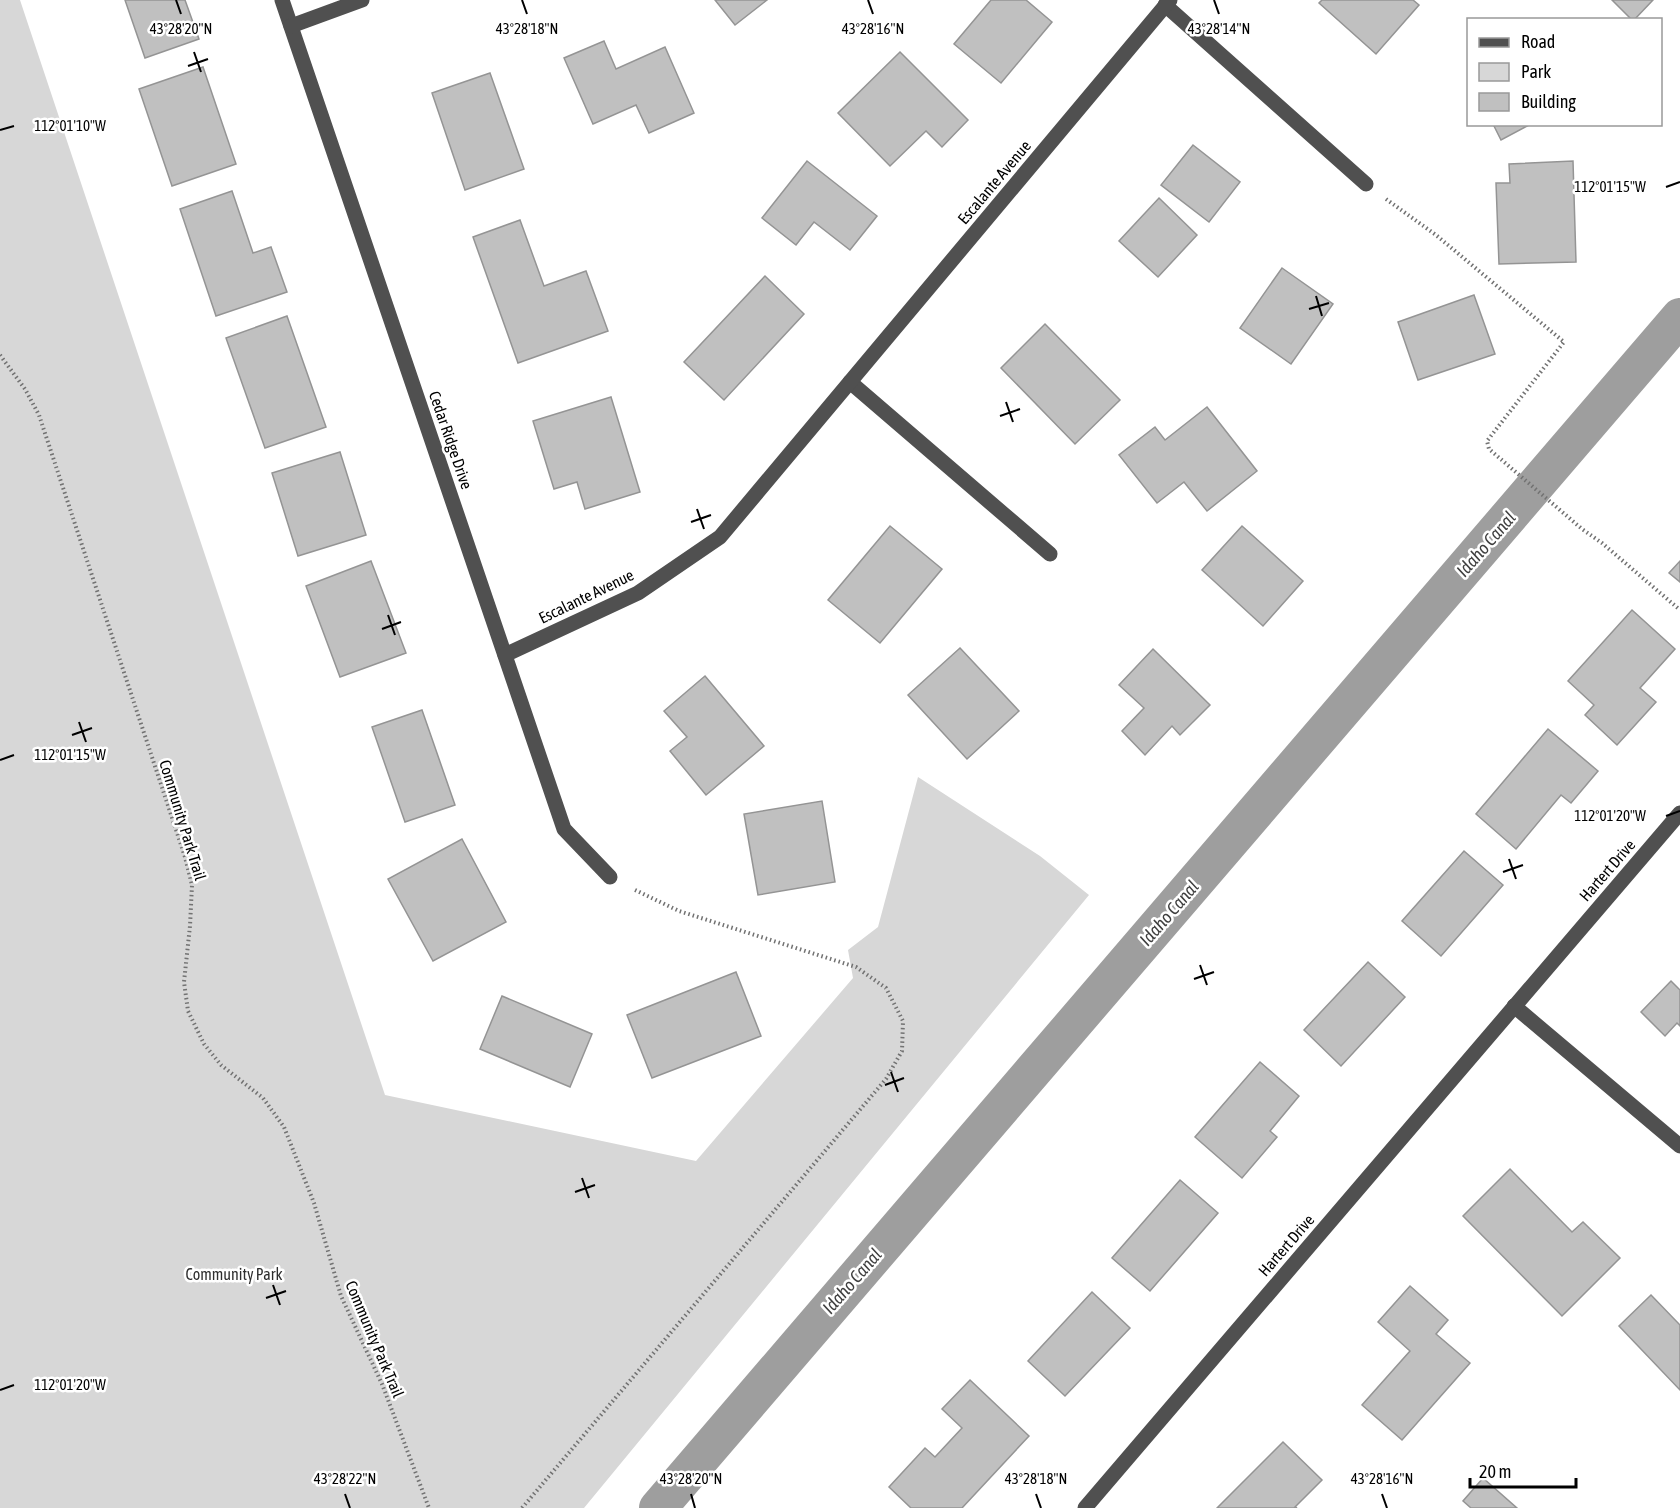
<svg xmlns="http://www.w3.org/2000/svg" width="1680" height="1508" viewBox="0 0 1680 1508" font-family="'Asap Condensed',sans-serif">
  <rect width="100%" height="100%" fill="#fff"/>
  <!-- green -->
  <path fill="#d7d7d7" d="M0,0H20L385,1095L696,1161L853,978L848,950L878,927L918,777L1040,856L1089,895L584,1508H0Z"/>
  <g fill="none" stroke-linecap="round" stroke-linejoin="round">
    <!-- canal -->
    <path stroke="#9e9e9e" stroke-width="38" d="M658,1508L1680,317"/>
  </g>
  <!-- building -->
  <g fill="#c0c0c0" stroke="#949494" stroke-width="1.5">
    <path d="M125,0H185L199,39L145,58Z"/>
    <path d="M715,0H767L735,25Z"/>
    <path d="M991,0H1026L1052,22L1001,83L954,44Z"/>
    <path d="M1322,0H1413L1419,5L1376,54L1319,3Z"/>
    <path d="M1612,0H1653L1634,20H1632Z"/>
    <path d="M604,41L616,69L665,47L694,113L649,133L636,105L593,124L564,58Z"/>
    <path d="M900,52L968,120L942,147L926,131L890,166L838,113Z"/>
    <path d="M203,67L236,164L172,186L139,89Z"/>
    <path d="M490,73L524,169L465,190L432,93Z"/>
    <path d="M1493,124H1531L1501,140Z"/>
    <path d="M1193,145L1240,182L1209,222L1161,185Z"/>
    <path d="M807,161L877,216L850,250L814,222L796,245L762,218Z"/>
    <path d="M1573,161L1576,262L1499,264L1496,183H1510L1509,164Z"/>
    <path d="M232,191L253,253L271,247L287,292L216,316L180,209Z"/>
    <path d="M1159,198L1197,235L1158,277L1119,241Z"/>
    <path d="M520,220L544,286L586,271L608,331L518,363L473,237Z"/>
    <path d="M1282,268L1333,304L1291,364L1240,328Z"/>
    <path d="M765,276L804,314L724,400L684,362Z"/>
    <path d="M1474,295L1495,354L1418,380L1398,322Z"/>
    <path d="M287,316L326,427L265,448L226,338Z"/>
    <path d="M1045,324L1120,400L1075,444L1001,368Z"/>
    <path d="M611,397L640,492L585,509L577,482L554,489L533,421Z"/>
    <path d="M1207,407L1257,471L1207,511L1184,482L1157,503L1119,455L1155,427L1165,440Z"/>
    <path d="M340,452L366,535L298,556L272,473Z"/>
    <path d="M890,526L942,569L880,643L828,600Z"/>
    <path d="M1242,526L1303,581L1263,626L1202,570Z"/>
    <path d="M371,561L406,653L340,677L306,586Z"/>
    <path d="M1680,561V582L1669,573Z"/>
    <path d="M1632,610L1675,649L1640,688L1656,702L1617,745L1585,715L1594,705L1568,681Z"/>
    <path d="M960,648L1019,711L967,759L908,695Z"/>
    <path d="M1153,649L1210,705L1180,735L1172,726L1145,755L1122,731L1144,708L1119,685Z"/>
    <path d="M705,676L764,746L706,795L670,751L687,737L664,711Z"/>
    <path d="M422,710L455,805L405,822L372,727Z"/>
    <path d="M1548,729L1598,771L1571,803L1561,795L1516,849L1476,814Z"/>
    <path d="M822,801L835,882L758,895L744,814Z"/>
    <path d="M462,839L506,922L433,961L388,879Z"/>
    <path d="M1464,851L1503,885L1441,956L1402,921Z"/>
    <path d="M1368,962L1405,997L1341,1066L1304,1030Z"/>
    <path d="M736,972L761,1036L652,1078L627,1015Z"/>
    <path d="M1671,981L1680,990V1026L1677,1023L1665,1036L1641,1012Z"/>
    <path d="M502,996L592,1034L570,1087L480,1049Z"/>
    <path d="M1260,1062L1299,1096L1270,1131L1277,1137L1242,1178L1195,1137Z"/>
    <path d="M1510,1169L1572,1232L1583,1222L1620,1258L1562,1316L1463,1216Z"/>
    <path d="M1180,1180L1218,1213L1150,1291L1112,1258Z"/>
    <path d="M1410,1286L1448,1320L1436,1334L1470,1363L1402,1440L1362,1405L1410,1351L1378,1322Z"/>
    <path d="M1092,1292L1130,1328L1065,1396L1028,1361Z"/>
    <path d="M1651,1295L1680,1325V1390L1619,1326Z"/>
    <path d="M970,1380L1029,1436L962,1508H911L889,1487L925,1448L935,1457L962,1428L942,1409Z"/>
    <path d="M1283,1442L1322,1480L1295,1507L1297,1508H1217Z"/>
    <path d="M1483,1478L1517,1508H1471L1463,1501Z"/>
  </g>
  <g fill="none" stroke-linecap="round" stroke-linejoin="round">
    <!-- path -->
    <g stroke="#727272" stroke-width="4" stroke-dasharray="1.5 3" stroke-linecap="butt">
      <path d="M1386,199L1436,235L1564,342L1487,441L1489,449L1582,529L1602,543L1680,610"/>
      <path d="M0,355L25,389L39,415L185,857L192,885L190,926L184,982L188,1011L204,1044L221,1065L263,1098L284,1127L314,1203L341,1296L382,1384L429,1508"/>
      <path d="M522,1508L886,1079L902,1051L903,1021L886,988L856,967L679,911L633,889"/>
    </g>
    <!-- minor -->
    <g stroke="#505050" stroke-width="15">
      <path d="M282,0L564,829L610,877"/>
      <path d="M1165,5L1366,184"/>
      <path d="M291,26L362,0"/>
      <path d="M850,382L1050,554"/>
      <path d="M505,655L638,593L720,537L1170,0"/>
      <path d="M1514,1006L1680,1146"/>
      <path d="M1085,1508L1680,813"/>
    </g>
  </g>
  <!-- ticks -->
  <path fill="none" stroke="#000" stroke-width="2" d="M176,0L181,14M522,0L527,14M868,0L873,14M1214,0L1219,14M194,52L201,72M188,66L208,59M0,130L14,126M1666,187L1680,182M1316,296L1322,316M1309,309L1329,303M1006,402L1013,422M1000,416L1020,409M697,509L704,529M691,522L711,515M388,615L395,635M382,629L401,622M79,722L86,742M72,735L92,728M0,760L14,755M1666,816L1680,811M1509,859L1516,879M1503,872L1523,865M1200,965L1207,985M1194,979L1214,972M891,1072L898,1092M885,1085L904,1078M582,1178L589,1198M575,1192L595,1185M273,1285L280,1305M266,1298L286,1291M0,1390L14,1385M345,1494L350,1508M691,1494L695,1508M1036,1494L1041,1508M1382,1494L1387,1508"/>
  <g text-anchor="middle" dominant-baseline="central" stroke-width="5" stroke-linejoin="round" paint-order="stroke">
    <!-- street labels -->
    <g font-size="16" fill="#000" stroke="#fff">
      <text transform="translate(994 182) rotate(-50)">Escalante Avenue</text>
      <text transform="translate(451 440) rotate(71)">Cedar Ridge Drive</text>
      <text transform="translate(586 596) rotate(-26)">Escalante Avenue</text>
      <text transform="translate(183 820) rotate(73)">Community Park Trail</text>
      <text transform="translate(1607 870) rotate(-49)">Hartert Drive</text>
      <text transform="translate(1286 1245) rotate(-49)">Hartert Drive</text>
      <text transform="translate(375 1339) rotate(67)">Community Park Trail</text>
    </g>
    <!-- park labels -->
    <g font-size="16" fill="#2e2e2e" stroke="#fff">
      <text x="234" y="1274">Community Park</text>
    </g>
    <!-- water labels -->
    <g font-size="18" font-style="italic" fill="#3f3f3f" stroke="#fff">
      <text transform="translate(1486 544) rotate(-49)">Idaho Canal</text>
      <text transform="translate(1169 913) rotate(-49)">Idaho Canal</text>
      <text transform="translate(852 1281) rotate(-49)">Idaho Canal</text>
    </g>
  </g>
  <g font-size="15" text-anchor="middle" fill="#000" stroke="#fff" stroke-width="5" stroke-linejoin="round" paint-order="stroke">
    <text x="1219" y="34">43°28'14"N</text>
    <text x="181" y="34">43°28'20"N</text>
    <text x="527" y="34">43°28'18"N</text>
    <text x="873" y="34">43°28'16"N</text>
    <text x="70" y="131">112°01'10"W</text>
    <text x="1610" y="192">112°01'15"W</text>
    <text x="70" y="760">112°01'15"W</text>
    <text x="1610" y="821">112°01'20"W</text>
    <text x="70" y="1390">112°01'20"W</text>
    <text x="345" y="1484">43°28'22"N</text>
    <text x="691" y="1484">43°28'20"N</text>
    <text x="1036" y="1484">43°28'18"N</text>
    <text x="1382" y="1484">43°28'16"N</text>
  </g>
  <!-- legend -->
  <rect x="1467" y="18" width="195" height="108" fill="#ffffff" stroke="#999999" stroke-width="1.5"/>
  <rect x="1479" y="38" width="30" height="9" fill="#505050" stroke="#999999" stroke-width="1.5"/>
  <text x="1521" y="48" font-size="18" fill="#000000">Road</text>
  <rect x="1479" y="63" width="30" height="18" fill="#d7d7d7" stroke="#999999" stroke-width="1.5"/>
  <text x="1521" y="78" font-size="18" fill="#000000">Park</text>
  <rect x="1479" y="93" width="30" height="18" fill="#c0c0c0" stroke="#999999" stroke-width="1.5"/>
  <text x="1521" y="108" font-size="18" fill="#000000">Building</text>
  <!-- scale -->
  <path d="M1470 1478v9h106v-9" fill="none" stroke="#000000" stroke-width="3"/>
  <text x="1479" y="1478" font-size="18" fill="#000000" stroke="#ffffff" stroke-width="4.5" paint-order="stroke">20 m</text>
</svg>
